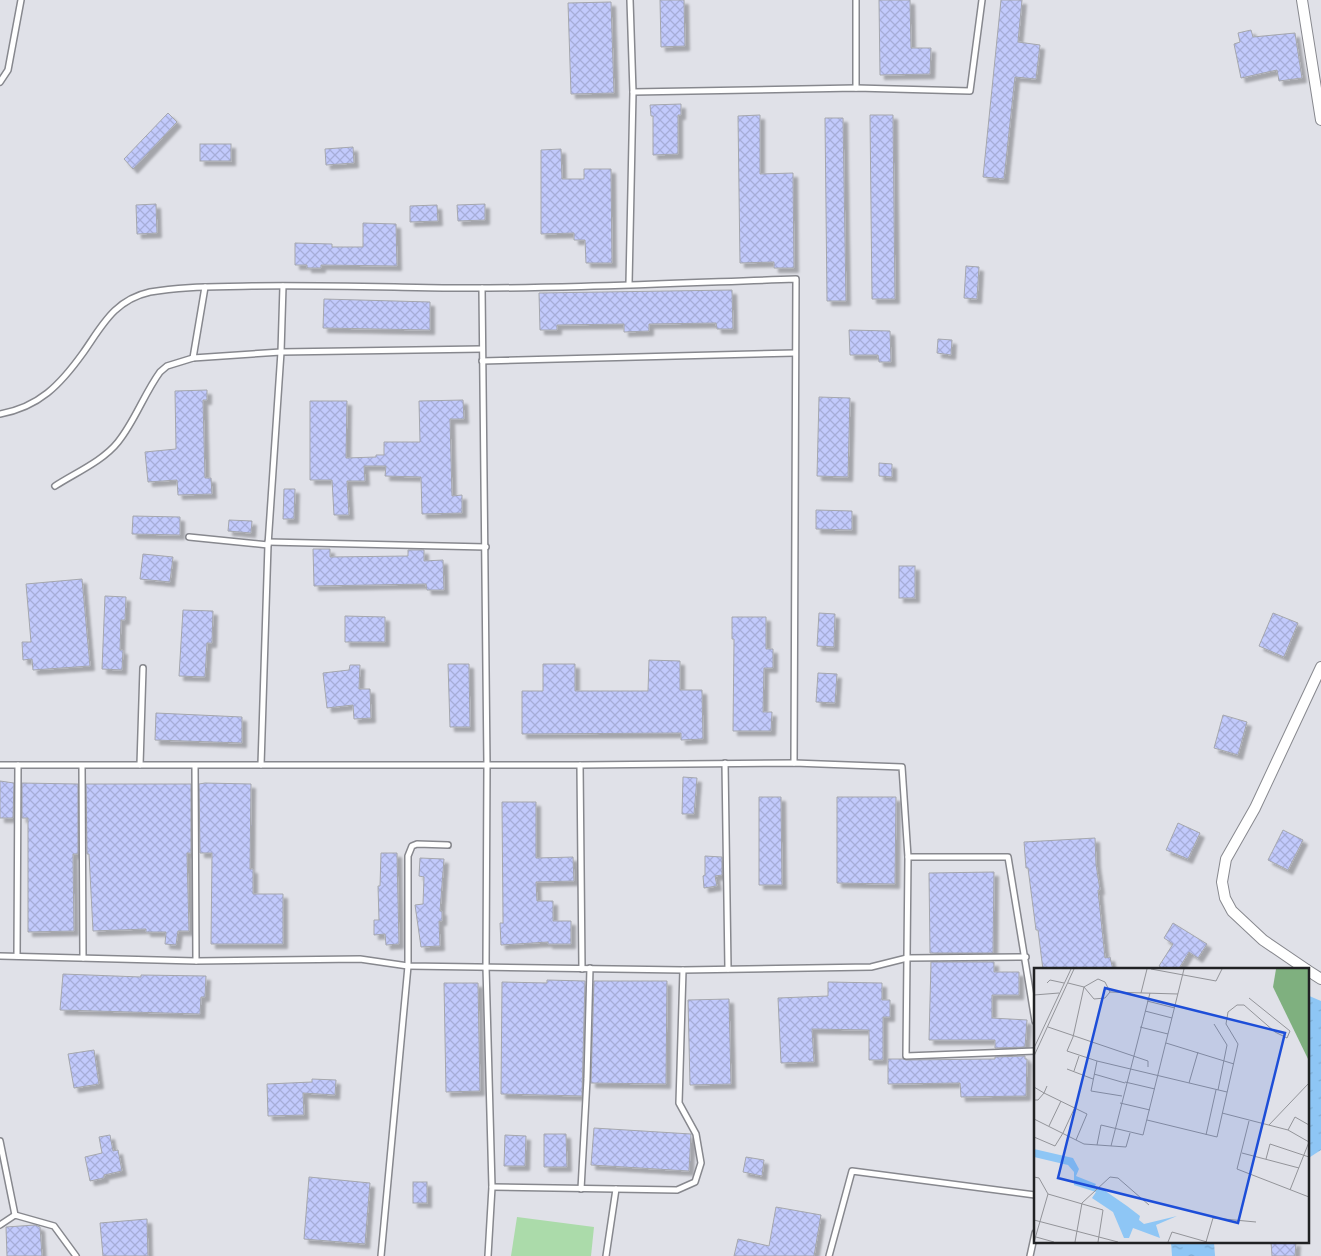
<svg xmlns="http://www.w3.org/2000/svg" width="1321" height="1256" viewBox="0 0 1321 1256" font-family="'Sofia Sans Condensed',sans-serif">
  <defs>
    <pattern id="water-ripples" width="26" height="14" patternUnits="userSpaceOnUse" patternTransform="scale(1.25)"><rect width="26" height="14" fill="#8ec6f5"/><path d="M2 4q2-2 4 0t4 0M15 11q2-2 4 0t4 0" fill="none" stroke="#7aaad2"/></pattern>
    <pattern id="building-cross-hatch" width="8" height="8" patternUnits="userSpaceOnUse" patternTransform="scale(1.25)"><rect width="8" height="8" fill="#c2cafc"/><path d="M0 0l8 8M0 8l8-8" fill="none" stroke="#a6add8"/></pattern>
    <filter id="shadow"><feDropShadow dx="4.5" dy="4.5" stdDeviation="1" flood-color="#0004"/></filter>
  </defs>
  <rect width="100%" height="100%" fill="#e0e1e8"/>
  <!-- garden -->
  <path fill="#abdbaa" d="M517,1217L594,1227L591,1256H511Z"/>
  <!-- water -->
  <g fill="url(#water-ripples)">
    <path d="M1307,995L1321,1001V1150L1307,1159Z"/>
    <path d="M1171,1242H1214L1215,1256H1172Z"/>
  </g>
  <!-- building -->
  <g fill="url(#building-cross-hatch)" stroke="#a5a7ad" filter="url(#shadow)">
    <path d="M660,0H684L685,46L661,47Z"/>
    <path d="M879,0H910L911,48H931L930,74L880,75Z"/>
    <path d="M1001,0H1022L1018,42L1040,45L1036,79L1015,77L1004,179L983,177Z"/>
    <path d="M611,2L614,93L571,94L568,3Z"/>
    <path d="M1251,30L1253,37L1295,33L1302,78L1279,81L1277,70L1241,78L1234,44L1240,42L1238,33Z"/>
    <path d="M681,104V115H678V154L653,155V116H651L650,105Z"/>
    <path d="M168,113L177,122L133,169L124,159Z"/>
    <path d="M760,115V174L793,173L794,268H774V262L740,263L738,116Z"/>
    <path d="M870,115H893L895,299H872Z"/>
    <path d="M825,118H843L846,301H827Z"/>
    <rect x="200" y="144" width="31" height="17"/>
    <path d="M353,147L354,163L326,165L325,149Z"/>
    <path d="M561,149L562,179H584V169H611L612,263H586L585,240H574V233L541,234V150Z"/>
    <path d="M156,204L157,233L137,234L136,205Z"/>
    <path d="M485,204V220L458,221L457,205Z"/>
    <path d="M437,205L438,221L410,222V206Z"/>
    <path d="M363,223L396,224L397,266L321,265V268H307V265H295V243L332,244V247H363Z"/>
    <path d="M966,266L979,267L977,299L964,298Z"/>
    <path d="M732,290L733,329H717L716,323L649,324V331L624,332V324L557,325V330H540L539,293Z"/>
    <path d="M324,299L430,302V330L323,328Z"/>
    <path d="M849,330L890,331L891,362H879L878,355H850Z"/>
    <path d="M938,339L952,340L951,355L937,353Z"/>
    <path d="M207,390V400H203L205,478H211L212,494L178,495L177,480L148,482L145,452L176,449L175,391Z"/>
    <path d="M819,397L850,398L848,477L817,476Z"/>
    <path d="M463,400L464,419H450L452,496L462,495V513L422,514L421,477L385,476L386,466H364L365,481H347L349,515H334L332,480H310V401H347L346,458L376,457V455H384V442H420L419,401Z"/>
    <path d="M879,463L892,464V477L879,476Z"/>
    <path d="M284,489H295L294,519H283Z"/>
    <path d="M816,510L852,511V530L816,529Z"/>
    <path d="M133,516L180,517V535L132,534Z"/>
    <path d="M229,520L252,521L251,533L228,531Z"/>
    <path d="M313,549H330V557L408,556V550H424V561L443,560L444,590H427L426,584L314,586Z"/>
    <path d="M143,554L173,557L170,582L140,579Z"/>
    <rect x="899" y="566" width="16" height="32"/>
    <path d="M82,579L90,666L33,670L32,659L23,660L22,642H31L26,584Z"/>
    <path d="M105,596L126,597L125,620H121L120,650H123L122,670L102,669Z"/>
    <path d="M183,610L213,611L212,643H207L205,677L179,676Z"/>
    <path d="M819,613L835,614L834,647L817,646Z"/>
    <path d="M1273,613L1298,623L1284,657L1259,646Z"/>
    <path d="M345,616L385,617V642H345Z"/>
    <path d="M732,617H766V649H773V668H764L763,712H772L771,731H733L734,639H732Z"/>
    <path d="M649,660L680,661V690H702L703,739L681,740V733L522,734V691H543V664H575V691H648Z"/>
    <path d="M448,664H469L470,727H450Z"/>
    <path d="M350,665H360L359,689H370L371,718L354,719L353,705L327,708L323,673L349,670Z"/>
    <path d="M818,673L837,674L835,703L816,702Z"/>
    <path d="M156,713L242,717V743L155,740Z"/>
    <path d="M1223,715L1247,722L1238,755L1214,748Z"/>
    <path d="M683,777L697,778L694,814H682Z"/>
    <path d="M0,781L14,783L13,818H0Z"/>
    <path d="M22,783L78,784V854H73L74,931L28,932V818H22Z"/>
    <path d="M205,783L251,784L250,869H253V894H283V944H211L212,853H200L199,784Z"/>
    <path d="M86,784H191V853H187L189,931H178L176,945L165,944L166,932H146V929L93,931L89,854H87Z"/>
    <path d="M759,797H781L782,885H759Z"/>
    <path d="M837,797H896L895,884L837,883Z"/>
    <path d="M502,802H536V858L573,857L574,881L536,882L537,901H553V921H571V944H548V942L501,945L500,923H503Z"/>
    <path d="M1178,823L1200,833L1188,859L1166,850Z"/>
    <path d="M1283,830L1303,840L1288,870L1268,860Z"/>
    <path d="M1095,838L1096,864L1100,890H1098L1105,958L1110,957L1113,970H1043L1038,930H1036L1028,868H1026L1024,842Z"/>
    <path d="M381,853H397L399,944L386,945L385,934L374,935V920H379L378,886H380Z"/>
    <path d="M705,856L722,857V875L715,876L717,886L704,888L703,876L705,875Z"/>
    <path d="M420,858L444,859L440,911H442V921H439L440,946L421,947L415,905L423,904L424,877L419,876Z"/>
    <path d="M994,872L993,953H930L929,873Z"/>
    <path d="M1173,923L1207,944L1198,958L1189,952L1178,970H1165L1159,966L1173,944L1164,938Z"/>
    <path d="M931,962H994V972H1019V995H992V1018L1027,1020L1025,1047L995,1048V1040H929Z"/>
    <path d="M63,974L141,977V975L206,976L205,997H201L200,1014L60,1010Z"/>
    <path d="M547,980L585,981L582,1096L501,1094L502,982L547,983Z"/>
    <path d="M594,981H667L666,1084L591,1083Z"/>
    <path d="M828,982L882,983V1000H890V1017H883V1060H869V1030L812,1029L814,1062L781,1063L778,998L828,996Z"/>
    <path d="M444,983H478L480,1091L446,1092Z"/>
    <path d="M729,999L731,1084L690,1085L688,1000Z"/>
    <path d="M94,1050L99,1084L74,1088L68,1054Z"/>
    <path d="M1025,1056V1059H1027L1026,1096L961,1097L960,1083L888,1084V1059H903L906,1060L995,1059V1057Z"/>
    <path d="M312,1079L336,1080L335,1095L303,1093L304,1115L268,1116L267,1084L312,1082Z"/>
    <path d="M594,1128L691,1134L689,1171L591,1165Z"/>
    <path d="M544,1134H566L567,1167H544Z"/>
    <path d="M110,1135L113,1151L118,1150L122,1171L104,1175V1178L90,1181L85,1157L102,1153L99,1137Z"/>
    <path d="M505,1135L526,1136L525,1166H504Z"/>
    <path d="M746,1157L764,1160L762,1176L743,1172Z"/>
    <path d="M309,1177L370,1183L365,1244L304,1239Z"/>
    <rect x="413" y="1182" width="14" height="21"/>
    <path d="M776,1207L821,1215L814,1256H734L738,1239L769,1246Z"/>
    <path d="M147,1219L148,1256H103L100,1223Z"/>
    <path d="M35,1225L40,1227L42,1256H7L6,1227Z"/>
    <path d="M1271,1242H1296L1295,1256H1272Z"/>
  </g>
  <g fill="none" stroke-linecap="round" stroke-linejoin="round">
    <defs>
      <g id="lane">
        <path d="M0,82L8,70L21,0"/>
        <path d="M856,88V0"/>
        <path d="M633,92L856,88L970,91L982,0"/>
        <path d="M629,284L633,92L630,0"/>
        <path d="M482,288L487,765L486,967L492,1187L488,1256"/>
        <path d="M193,358L205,287"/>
        <path d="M482,361L795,353"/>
        <path d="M0,414C39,407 60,385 83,353C102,326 114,300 150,292C183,286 218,287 252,286C316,285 379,287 443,288C561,289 679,283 796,279L794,763"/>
        <path d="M55,486C75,473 103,461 118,442C135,421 144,394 160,372L167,366L193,358L281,352L482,349"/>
        <path d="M189,537L268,545"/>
        <path d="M268,542L486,547"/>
        <path d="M725,763L728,969"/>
        <path d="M0,765H580L794,763L902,767L908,857L906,1056L1035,1051"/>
        <path d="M140,765L143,668"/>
        <path d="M261,765L268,545L281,352L283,286"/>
        <path d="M580,765L582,969"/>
        <path d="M82,766L83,958"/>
        <path d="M195,766L196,961"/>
        <path d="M908,857H1008L1035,1021"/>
        <path d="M0,956L196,961L360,959L408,966L683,970L871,967L907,958L1026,957"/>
        <path d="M17,956L18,765"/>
        <path d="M0,1141L15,1215"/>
        <path d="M492,1187L677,1190L695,1182L701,1163L696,1134L679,1103L683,970"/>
        <path d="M581,1189L587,1079L590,968"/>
        <path d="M0,1225L15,1215L54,1226L76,1256"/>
        <path d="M381,1256L408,966V856L412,846L417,844L448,845"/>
        <path d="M606,1256L616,1189"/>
        <path d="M829,1256L852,1171L1035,1195"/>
        <path d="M1030,1256L1035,1233"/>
      </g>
      <g id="street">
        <path d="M1302,0L1321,120"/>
        <path d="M1307,970L1263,940L1232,911L1225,898L1222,882L1226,859L1255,808L1321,667"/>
        <path d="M1307,970L1321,979"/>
      </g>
    </defs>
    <!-- lane casing -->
    <use href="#lane" stroke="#87888e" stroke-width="8"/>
    <!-- street casing -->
    <use href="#street" stroke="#87888e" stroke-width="12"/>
    <!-- lane -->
    <use href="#lane" stroke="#fff" stroke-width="5"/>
    <!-- street -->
    <use href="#street" stroke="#fff" stroke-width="10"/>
  </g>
  <!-- overview -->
  <g transform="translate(1034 968)">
    <rect width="275" height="275" fill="#e0e1e8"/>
    <path d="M242,1H275V93L239,19Z" fill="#7fb07f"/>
    <path d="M0,181L39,190L45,201L42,208L62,216L60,220H67L93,238L106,248L105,252L110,256L143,248L122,257L126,270L99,260L95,270H90L79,244L58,230L62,224L40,217V204L34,197L0,189Z" fill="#8ec6f5"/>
    <path fill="none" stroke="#939499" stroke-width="1" d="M117,1L182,13L188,1M13,15L16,12L30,15M34,15L50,19L64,11L71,14L76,24M50,19L39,69L33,83L63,93L193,124M50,19L60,31L71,30L76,24M76,24L144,26M107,25L113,1M0,27L25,25M113,33L141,40M111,43L138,50M180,56L193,77L184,122M14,59L114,93V99M106,59L134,66M132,75L200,96M0,80L37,1M0,88L40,1M63,93L57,123L88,128M33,101L59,111M40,103L45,88M60,106L91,115M91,114L121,121M155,115L164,84M0,119L10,125L13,118M0,132H4L10,125L53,146L42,172M86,135L116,142M188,145L254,162L275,174M0,151L50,176L92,179L96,165M113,152L183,169L204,76L192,56L194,44L203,37H210L241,64L253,70L256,63L215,30M215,153L203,201L275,229M235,157L275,115M15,158L27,133M254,162L261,149L275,157M29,165L41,139M172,167L182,122M0,169L21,178L29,165M63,177L67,157L109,167L150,1M77,178L116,25M208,185L265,200M232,191L236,176L275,189M0,209L5,210L14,226L69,242L64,274M256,222L275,174M0,252L84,274M2,269L20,274M0,274L14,226M41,274L48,235L76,209L84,210L115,237M134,274L138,264L173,274M172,274L179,250L222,254"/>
    <path fill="#1d4ed8" fill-opacity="0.15" stroke="#1d4ed8" stroke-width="2.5" d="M71,20L251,65L204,255L24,210Z"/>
    <rect width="275" height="275" fill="none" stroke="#202123" stroke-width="2.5"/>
  </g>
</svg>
